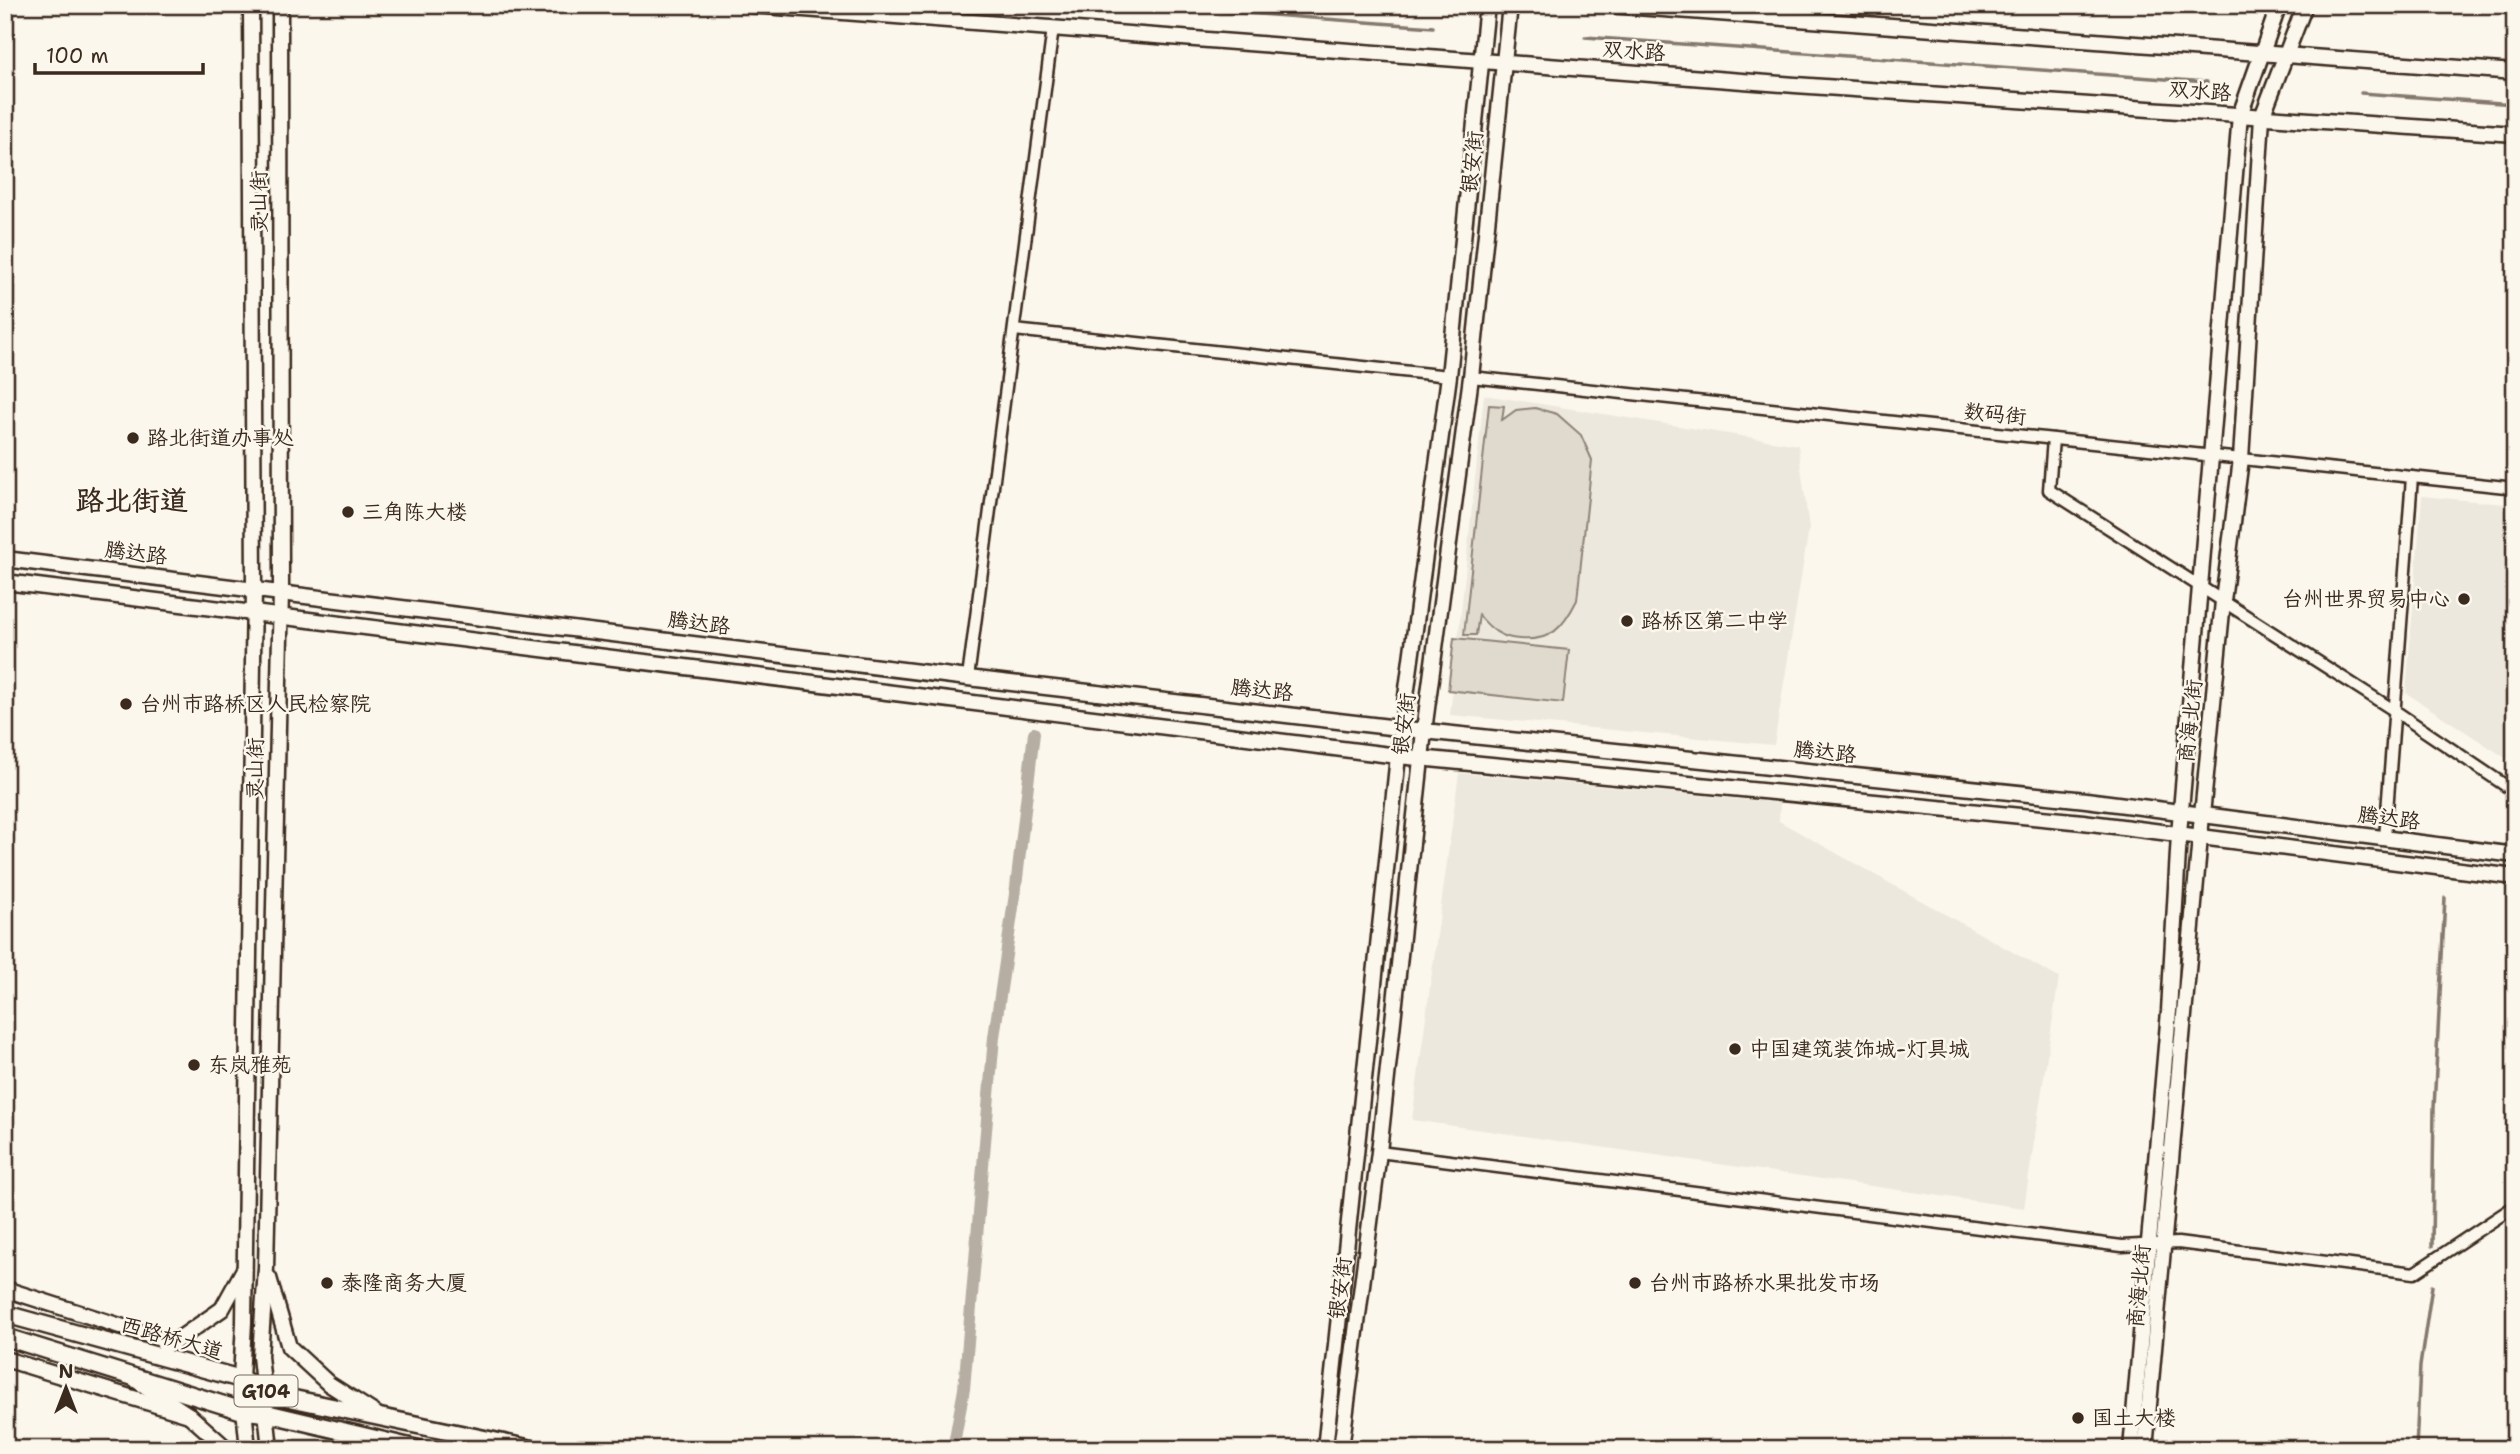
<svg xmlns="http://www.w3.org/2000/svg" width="2520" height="1454" viewBox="0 0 2520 1454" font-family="'Shantell Sans','LXGW WenKai TC',sans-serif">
  <rect width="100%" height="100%" fill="#fbf7ec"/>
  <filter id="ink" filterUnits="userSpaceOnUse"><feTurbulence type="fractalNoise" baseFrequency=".0143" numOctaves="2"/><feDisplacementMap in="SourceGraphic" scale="14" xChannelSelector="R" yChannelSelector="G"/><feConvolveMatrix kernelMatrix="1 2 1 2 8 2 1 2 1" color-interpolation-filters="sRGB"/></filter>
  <g filter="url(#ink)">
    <!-- built -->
    <g fill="#ede8dd">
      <path d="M1484,395L1798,445L1809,528L1774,745L1450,715Z"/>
      <path d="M2422,496L2515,505V764L2406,693Z"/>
      <path d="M1459,773L1780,803L1779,821L2059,978L2024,1208L1412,1120Z"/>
    </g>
    <!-- park -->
    <g fill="#dfd9ce" stroke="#8d8276" stroke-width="2">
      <path d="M1489,405L1504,406L1502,420L1516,410L1535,408L1557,414L1581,435L1592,460L1577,600C1563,628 1551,642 1519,639C1501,638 1490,629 1479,615L1476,635H1464Z"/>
      <path d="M1454,638L1569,650L1563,703L1448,690Z"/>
    </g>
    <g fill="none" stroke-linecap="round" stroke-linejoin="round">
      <!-- stream -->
      <g stroke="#85796d" stroke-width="3.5">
        <path d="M1139,5L1433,27"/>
        <path d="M1585,37L2207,82"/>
        <path d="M2361,93L2515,104"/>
        <path d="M2432,1246L2434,1108L2445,898"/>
        <path d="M2416,1449L2420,1366L2432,1286"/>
      </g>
      <!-- canal -->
      <path stroke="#b6aea2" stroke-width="12" d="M953,1449L964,1389L994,1037L1016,887L1034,733"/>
      <defs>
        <g id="minor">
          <path d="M1014,330L1449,376"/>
          <path d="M1471,377L2515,488"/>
          <path d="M2053,439L2049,490L2395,711L2515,792"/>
          <path d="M968,678L1053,28"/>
          <path d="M2385,838L2412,477"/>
          <path d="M2514,979L2515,985"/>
          <path d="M1379,1152L2122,1246L2178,1243L2414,1273L2515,1206"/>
        </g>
        <g id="secondary">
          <path d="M751,5L1795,85L2515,134"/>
          <path d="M1609,5L2515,72"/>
          <path d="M5,559L968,678L1424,731L2086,800L2515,855"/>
          <path d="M5,582L1398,756L2083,822L2515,877"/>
          <path d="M269,1278L289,1347L329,1384L376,1414"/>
          <path d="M5,1289L173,1343"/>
          <path d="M164,1345L173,1343L222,1309L243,1271"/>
          <path d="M5,1359L189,1415"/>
          <path d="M137,1381L189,1415L227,1449"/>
          <path d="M248,1449L241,1379L244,1322L254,588L251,5"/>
          <path d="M270,1449L260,1356L266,1268L281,591L280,5"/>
          <path d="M354,1449L382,1441"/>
          <path d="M1325,1449L1398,756L1449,376L1487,5"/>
          <path d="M1341,1449L1379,1152L1424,731L1471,377L1510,5"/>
          <path d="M2131,1449L2169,1011L2179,834L2240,115L2279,5"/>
          <path d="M2145,1449L2202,815L2223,601L2241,459L2262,117L2305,5"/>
        </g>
        <g id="primary">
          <path d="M5,1314L241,1379L263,1390L294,1399L532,1449"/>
          <path d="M5,1337L243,1411L266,1413L418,1449"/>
        </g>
      </defs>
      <!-- minor casing -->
      <use href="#minor" stroke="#3b2a1e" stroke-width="15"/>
      <!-- secondary casing -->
      <use href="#secondary" stroke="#3b2a1e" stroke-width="19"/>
      <!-- primary casing -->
      <use href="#primary" stroke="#3b2a1e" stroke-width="21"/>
      <!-- minor -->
      <use href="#minor" stroke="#fbf7ec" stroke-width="10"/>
      <!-- secondary -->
      <use href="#secondary" stroke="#fbf7ec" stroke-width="14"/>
      <!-- primary -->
      <use href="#primary" stroke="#fbf7ec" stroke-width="16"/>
    </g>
  </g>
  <!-- markers -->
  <g fill="#3b2a1e" stroke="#fbf7ec" stroke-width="2.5">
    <circle cx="133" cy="438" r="7"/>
    <circle cx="348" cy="512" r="7"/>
    <circle cx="2464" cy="599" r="7"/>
    <circle cx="1627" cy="621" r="7"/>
    <circle cx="126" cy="704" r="7"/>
    <circle cx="1735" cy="1049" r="7"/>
    <circle cx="194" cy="1065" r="7"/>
    <circle cx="327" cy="1283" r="7"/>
    <circle cx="1635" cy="1283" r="7"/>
    <circle cx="2078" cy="1418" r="7"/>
  </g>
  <g text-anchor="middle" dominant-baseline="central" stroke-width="5" stroke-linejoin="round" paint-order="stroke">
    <!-- shield labels -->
    <rect fill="#fbf7ec" stroke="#75685c" stroke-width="2" x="234.5" y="1375.5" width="63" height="31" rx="5"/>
    <g font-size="19" font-weight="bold" fill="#3b2a1e">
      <text x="266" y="1391">G104</text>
    </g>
    <!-- street labels -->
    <g font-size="21" fill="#3b2a1e" stroke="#fbf7ec">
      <text transform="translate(1634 51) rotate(4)">双水路</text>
      <text transform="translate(2200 91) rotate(4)">双水路</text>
      <text transform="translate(1472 162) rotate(-84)">银安街</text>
      <text transform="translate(259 202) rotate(-90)">灵山街</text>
      <text transform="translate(1995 414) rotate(6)">数码街</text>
      <text transform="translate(136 553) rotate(7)">腾达路</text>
      <text transform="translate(699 623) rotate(7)">腾达路</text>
      <text transform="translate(1262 690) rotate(6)">腾达路</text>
      <text transform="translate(2190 721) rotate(-84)">商海北街</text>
      <text transform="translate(1404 724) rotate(-83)">银安街</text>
      <text transform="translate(1825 752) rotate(6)">腾达路</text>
      <text transform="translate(255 769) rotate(-89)">灵山街</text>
      <text transform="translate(2389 818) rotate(7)">腾达路</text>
      <text transform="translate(2139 1286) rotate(-85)">商海北街</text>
      <text transform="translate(1340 1288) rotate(-83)">银安街</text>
      <text transform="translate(172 1338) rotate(16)">西路桥大道</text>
    </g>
    <!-- poi labels -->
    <g font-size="21" fill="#3b2a1e" stroke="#fbf7ec" text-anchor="start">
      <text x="147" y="438">路北街道办事处</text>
      <text x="362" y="512">三角陈大楼</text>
      <text x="2450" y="599" text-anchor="end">台州世界贸易中心</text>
      <text x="1641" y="621">路桥区第二中学</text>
      <text x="140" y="704">台州市路桥区人民检察院</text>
      <text x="1749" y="1049">中国建筑装饰城-灯具城</text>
      <text x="208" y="1065">东岚雅苑</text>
      <text x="341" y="1283">泰隆商务大厦</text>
      <text x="1649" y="1283">台州市路桥水果批发市场</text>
      <text x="2092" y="1418">国土大楼</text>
    </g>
    <!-- district labels -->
    <g font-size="28" font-weight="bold" fill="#3b2a1e" stroke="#fbf7ec">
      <text x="132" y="500">路北街道</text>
    </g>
  </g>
  <!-- margin -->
  <rect width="2520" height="1454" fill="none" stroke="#fbf7ec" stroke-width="28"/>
  <rect x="14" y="14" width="2492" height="1426" fill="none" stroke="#3b2a1e" stroke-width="2.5" filter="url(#ink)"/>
  <!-- north arrow -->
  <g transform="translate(66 1388)" stroke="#fbf7ec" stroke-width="5" paint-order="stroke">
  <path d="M0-5L12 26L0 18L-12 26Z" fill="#3b2a1e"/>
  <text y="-10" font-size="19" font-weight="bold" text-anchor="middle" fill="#3b2a1e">N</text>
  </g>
  <!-- scale -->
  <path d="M35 63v10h168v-10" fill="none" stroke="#3b2a1e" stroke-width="3.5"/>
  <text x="46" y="63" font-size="21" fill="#3b2a1e" stroke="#fbf7ec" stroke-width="5" paint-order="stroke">100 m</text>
</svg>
